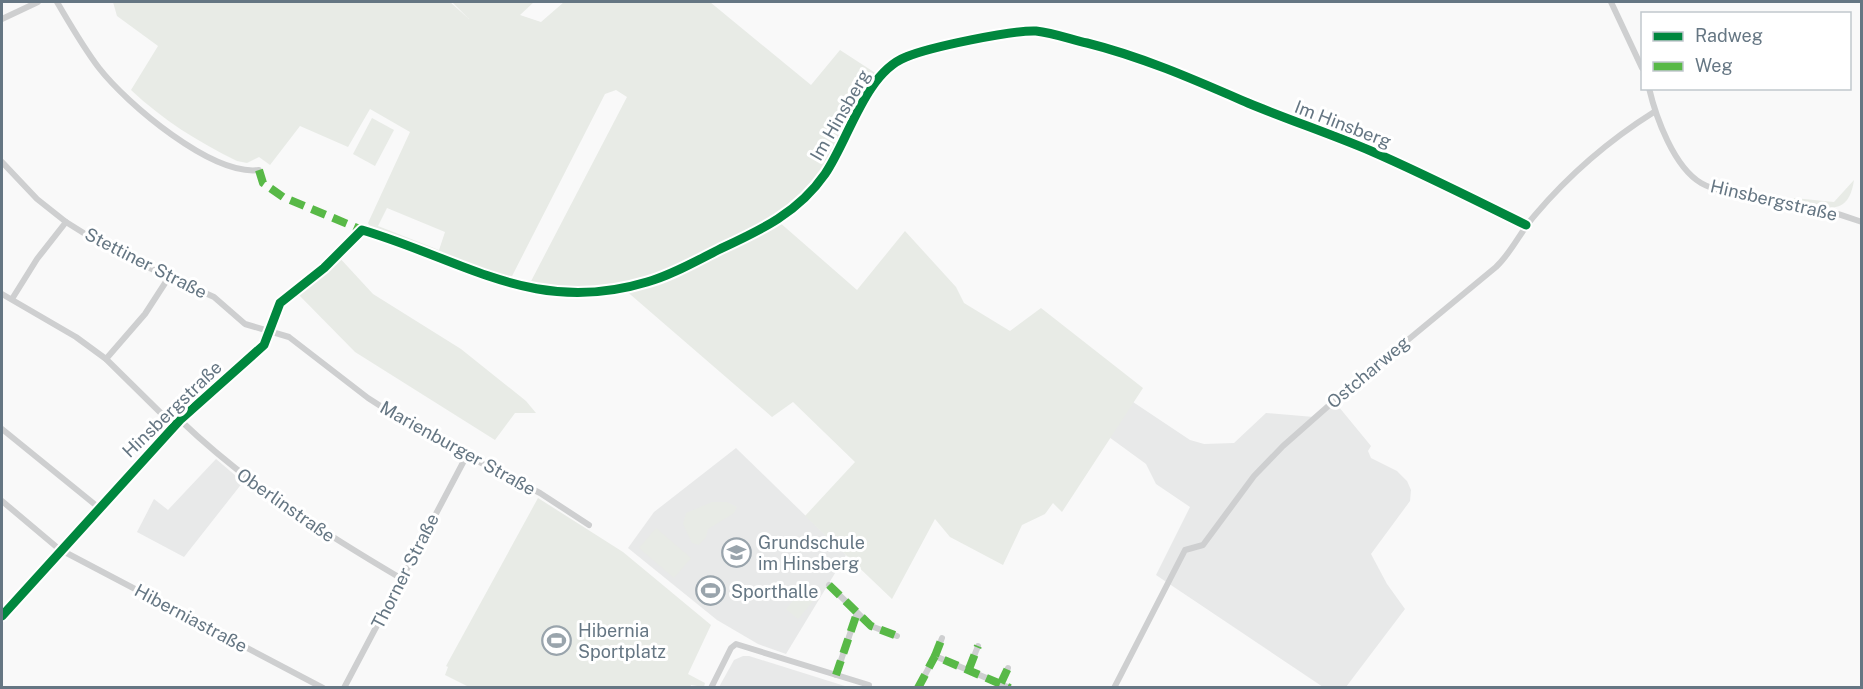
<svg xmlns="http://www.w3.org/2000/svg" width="1863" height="689" viewBox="0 0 1863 689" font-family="'Public Sans',sans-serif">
  <rect width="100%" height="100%" fill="#f9f9f9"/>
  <!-- built -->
  <g fill="#e8e9e9">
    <path d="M1334,401L1371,446L1368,451L1371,458L1397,471L1407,481L1411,490L1410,501L1371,554L1387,584L1405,609L1346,687H1323L1156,575L1190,507L1156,484L1146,464L1109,437L1133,402L1190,440L1204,444L1234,443L1266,413L1314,417Z"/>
    <path d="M736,448L846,555L786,654L758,644L717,620L628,548L654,512Z"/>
    <path d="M216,459L243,482L184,557L137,532L154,499L168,510Z"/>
    <path d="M743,656H749L848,687H719L734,660Z"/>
  </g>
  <!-- green -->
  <g fill="#e8ebe6" fill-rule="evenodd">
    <path d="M113,2H450L469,19L452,2H534L520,15L541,22L564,2H710L811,85L840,50L880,76L827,171L778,221L857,290L905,231L956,287L964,303L1010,331L1041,308L1143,388L1062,512L1053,503L1045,514L1022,525L1003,565L950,537L935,519L892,599L805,516L855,462L793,402L772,417L624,289L582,293L528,287L627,97L616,90L605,94L508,284L374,233L368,223L410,132L370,109L348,147L300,126L270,165L259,157L247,163L237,161C198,142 163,120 131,90L158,46L117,16ZM387,208L445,232L439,250L378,226Z"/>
    <path d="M372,118L394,130L375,166L353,154Z"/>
    <path d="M1854,180C1848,220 1824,206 1795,201L1794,198L1834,202Z"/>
    <path d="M337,255L373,294L461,349L526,401L536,413H515L495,440L355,352L295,291Z"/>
    <path d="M538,498L623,552L711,625L688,674L705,683L704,687L691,685L690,688H471L445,675L448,667L446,666Z"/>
    <path d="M712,502H727L737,507L734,513L708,529L706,537L699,545L692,543L683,524L686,513Z"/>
    <path d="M656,528L691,558L674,578L639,548Z"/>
    <path d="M802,590L814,600L798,619L786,609Z"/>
  </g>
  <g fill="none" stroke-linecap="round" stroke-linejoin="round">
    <!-- street -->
    <g stroke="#cecfd0" stroke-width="6">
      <path d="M57,2C70,24 83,47 99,68C127,104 212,176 259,170"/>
      <path d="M1611,2L1642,68"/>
      <path d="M2,19L38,2"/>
      <path d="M1649,88C1656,118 1674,167 1701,183C1720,194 1747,194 1768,198C1800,203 1831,211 1862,222"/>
      <path d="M2,162L37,199L66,222L114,252L214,297L245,324L289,337L368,398L421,432L540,493L589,525"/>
      <path d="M2,294L76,337L106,359L174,426"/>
      <path d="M12,299L37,259L66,222"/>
      <path d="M106,359L145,314L169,277"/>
      <path d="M180,420C247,484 322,532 402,579"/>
      <path d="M2,429L98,507"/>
      <path d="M2,501L59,549L323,688"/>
      <path d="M829,585L871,626L897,636"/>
      <path d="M2,616L180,420L264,345L280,303L324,268L362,230C464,260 535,316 647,282C672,275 696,261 720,249C761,230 798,213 825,174C849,139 865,73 906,57C930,47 1012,30 1036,31C1053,33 1070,39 1087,43C1143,57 1195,80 1248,103C1289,120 1331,134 1371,151C1424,174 1475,200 1526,225"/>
      <path d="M935,656L942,638"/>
      <path d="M969,669L978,646"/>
      <path d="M836,675L857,613"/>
      <path d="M1001,683L1008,668"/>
      <path d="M344,688L467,455"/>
      <path d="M711,688L731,648L736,644L869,685"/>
      <path d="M918,688L935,656L1010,688"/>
      <path d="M1114,688L1185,550L1203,545L1254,476L1283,446L1334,401L1496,267C1512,252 1520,232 1535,215C1568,176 1611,139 1654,112"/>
    </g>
    <!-- quiet -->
    <g stroke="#58b947" stroke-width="8" stroke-dasharray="15 8" stroke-linecap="butt">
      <path d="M259,170L263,183L283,197L362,230"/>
      <path d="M829,585L871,626L897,636"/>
      <path d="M935,656L942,638"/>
      <path d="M969,669L978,646"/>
      <path d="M836,675L857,613"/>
      <path d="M1001,683L1008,668"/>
      <path d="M918,688L935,656L1010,688"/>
    </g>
    <defs>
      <path id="cycleway" d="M2,616L180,420L264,345L280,303L324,268L362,230C464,260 535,316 647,282C672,275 696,261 720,249C761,230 798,213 825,174C849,139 865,73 906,57C930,47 1012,30 1036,31C1053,33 1070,39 1087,43C1143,57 1195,80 1248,103C1289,120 1331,134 1371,151C1424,174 1475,200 1526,225"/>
    </defs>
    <!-- cycleway casing -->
    <use href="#cycleway" stroke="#fff" stroke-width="13"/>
    <!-- cycleway -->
    <use href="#cycleway" stroke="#00873e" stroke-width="9"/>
  </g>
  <!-- icons -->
  <defs>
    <symbol id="school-ring" viewBox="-11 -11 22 22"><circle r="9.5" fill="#fff" stroke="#99a4ac" stroke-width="1.5"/><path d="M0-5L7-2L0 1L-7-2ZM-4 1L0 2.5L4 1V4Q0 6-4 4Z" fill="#99a4ac"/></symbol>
    <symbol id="stadium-ring" viewBox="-11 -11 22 22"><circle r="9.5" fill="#fff" stroke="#99a4ac" stroke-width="1.5"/><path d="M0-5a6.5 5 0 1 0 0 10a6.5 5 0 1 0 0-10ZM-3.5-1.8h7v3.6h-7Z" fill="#99a4ac"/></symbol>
  </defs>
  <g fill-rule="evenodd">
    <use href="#school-ring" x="720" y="536" width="33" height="33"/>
    <use href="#stadium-ring" x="694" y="574" width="33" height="33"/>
    <use href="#stadium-ring" x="540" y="624" width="33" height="33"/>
  </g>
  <g text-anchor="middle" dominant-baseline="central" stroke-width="6" stroke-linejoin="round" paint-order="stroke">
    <!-- street labels -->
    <g font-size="18" fill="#657683" stroke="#fff">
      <text transform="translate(840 115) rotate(-60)">Im Hinsberg</text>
      <text transform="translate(1343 124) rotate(21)">Im Hinsberg</text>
      <text transform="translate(1774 200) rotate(13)">Hinsbergstraße</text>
      <text transform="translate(146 263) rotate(27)">Stettiner Straße</text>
      <text transform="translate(1368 372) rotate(-40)">Ostcharweg</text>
      <text transform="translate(172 409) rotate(-44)">Hinsbergstraße</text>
      <text transform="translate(458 448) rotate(29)">Marienburger Straße</text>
      <text transform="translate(286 505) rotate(35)">Oberlinstraße</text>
      <text transform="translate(405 571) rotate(-63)">Thorner Straße</text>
      <text transform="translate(191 618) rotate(28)">Hiberniastraße</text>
    </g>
    <!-- poi labels -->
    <g font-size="18" fill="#657683" stroke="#fff" text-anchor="start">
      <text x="758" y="542">Grundschule<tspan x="758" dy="21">im Hinsberg</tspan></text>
      <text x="731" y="591">Sporthalle</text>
      <text x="578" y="630">Hibernia<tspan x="578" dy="21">Sportplatz</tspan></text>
    </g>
  </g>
  <!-- border -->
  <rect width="1863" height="689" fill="none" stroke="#657683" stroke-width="6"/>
  <!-- legend -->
  <rect x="1641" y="12" width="210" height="78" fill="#ffffff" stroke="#c1c8cd" stroke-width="1.5"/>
  <rect x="1653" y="32" width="30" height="9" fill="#00873e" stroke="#c1c8cd" stroke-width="1.5"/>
  <text x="1695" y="42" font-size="18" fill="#657683">Radweg</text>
  <rect x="1653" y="62" width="30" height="9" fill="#58b947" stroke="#c1c8cd" stroke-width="1.5"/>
  <text x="1695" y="72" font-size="18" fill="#657683">Weg</text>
</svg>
